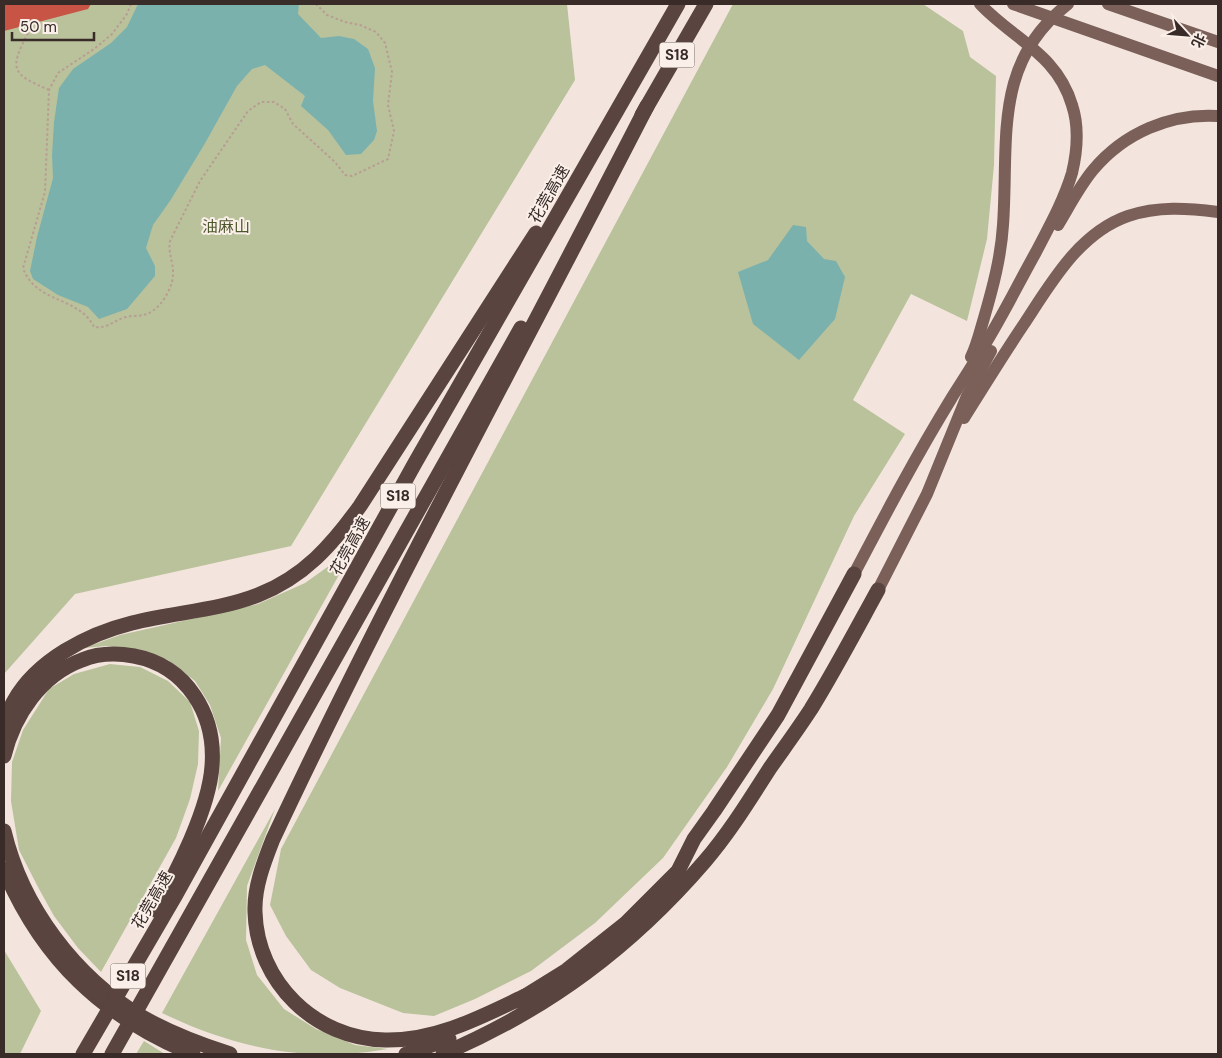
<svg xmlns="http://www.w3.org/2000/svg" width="1222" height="1058" viewBox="0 0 1222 1058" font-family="'DM Sans','Noto Sans SC',sans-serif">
  <rect width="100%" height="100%" fill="#f3e5dd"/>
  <!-- green -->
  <g fill="#bac29c">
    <path d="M4,4H567L575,80L291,546L75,594L4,674Z"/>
    <path d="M733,4H923L963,31L970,57L996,76L994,165L987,239L967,321L911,294L853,400L905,434L854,516L773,689L727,767L663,858L595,923L531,971L475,999L434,1016L403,1013L340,988L311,970L286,936L270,905L281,849Z"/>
    <path d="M354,548L218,791L221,738L210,705L195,681L168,660L141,650L106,646L84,648L120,635L258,604L305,583Z"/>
    <path d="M110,664L140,667L168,681L190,702L199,731L198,764L190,799L176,838L101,972L78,948L54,916L39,889L19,850L11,801L12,762L23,730L49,689L74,674Z"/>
    <path d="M275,809L247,886L246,940L257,975L284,1009L316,1029L355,1045L388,1049C375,1051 361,1053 347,1054C282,1058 220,1041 162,1013Z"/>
    <path d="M4,950L41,1011L20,1054H4Z"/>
    <path d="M144,1041L165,1054H166H136Z"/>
  </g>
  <!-- water -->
  <g fill="#7bb1ac">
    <path d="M138,4H299L298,14L321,38L339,36L354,39L368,49L375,68L373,101L377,131L374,140L361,154L346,155L328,130L301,106L305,96L265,65L252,69L237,86L204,145L170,201L153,225L146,248L155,266V276L127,309L99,319L88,307L58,295L33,279L30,271L37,237L53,178L52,155L54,122L59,88L73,69L111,43L127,27Z"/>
    <path d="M793,225L806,227L807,241L824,259L836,261L845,277L835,319L799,360L753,324L738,272L768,260Z"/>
  </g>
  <!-- building -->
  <path fill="#c85445" d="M4,4H91L88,9L4,31Z"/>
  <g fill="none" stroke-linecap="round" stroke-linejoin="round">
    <!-- path -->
    <g stroke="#b79d92" stroke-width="2" stroke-dasharray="2.5 2.5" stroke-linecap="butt">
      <path d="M131,4L127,14L112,34L94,49L58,73L49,90L45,192L23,268C36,304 79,296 94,327C108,329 114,320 126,317C134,315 141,317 149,313C162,307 174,286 173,272C173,261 168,253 170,241L200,181L248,111L261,102H274L285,109L293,124L335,162L345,175L352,176L388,159L394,131L388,105L392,72L385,43L376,32L360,25L345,22L327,15L316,4"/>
      <path d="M28,33C8,71 13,74 49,90"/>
    </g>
    <!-- primary -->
    <g stroke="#7a6059" stroke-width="12">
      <path d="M1013,4L1218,76"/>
      <path d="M1108,4L1218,42"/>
      <path d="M1058,225C1069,207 1079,187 1093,170C1124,133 1170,113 1218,116"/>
      <path d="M971,357C977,345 980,331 984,318C993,287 1001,257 1003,225C1009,141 992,63 1068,4"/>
      <path d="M964,418C984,386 1003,355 1024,324C1051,283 1079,233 1128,216C1158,206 1187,208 1218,212"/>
      <path d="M854,574C885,515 916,456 951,399C960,384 970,370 979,354C1000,321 1017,286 1036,252C1049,227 1064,200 1072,173C1077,152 1079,126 1072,105C1057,54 1014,40 980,4"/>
      <path d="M878,590L927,494L967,396L991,351"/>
    </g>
    <!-- motorway -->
    <g stroke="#59443f" stroke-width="15">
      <path d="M642,115L706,4"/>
      <path d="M4,722C7,715 10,708 14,701C37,660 88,634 132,623C174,612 217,611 258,595C304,577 332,545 360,506L536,233"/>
      <path d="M4,756C14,715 41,675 82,660C99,653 117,653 134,656C187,666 216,715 212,766C209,809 177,872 155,910"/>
      <path d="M4,831C22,907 75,977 142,1017C170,1033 199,1044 230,1054"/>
      <path d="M4,869C42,959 103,1017 193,1054"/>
      <path d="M525,996C481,1017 436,1041 385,1040C315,1039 257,982 255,912C254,887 264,862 273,839C390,590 522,350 647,106"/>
      <path d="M517,1001L567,970L625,924L678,871L694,839L714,811L778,715L854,574"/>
      <path d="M83,1054L174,898L415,463L678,4"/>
      <path d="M112,1054L521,328"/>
      <path d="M406,1054L449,1039"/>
      <path d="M443,1054C548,1009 631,947 705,861C730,832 750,799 770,768C784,748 798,729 811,709C835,670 856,630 878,590"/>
    </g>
  </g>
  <g text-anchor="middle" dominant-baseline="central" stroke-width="4" stroke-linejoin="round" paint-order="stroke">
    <!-- shield labels -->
    <g fill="#faf0e9" stroke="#726662" stroke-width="1">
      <rect x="659.5" y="42.5" width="35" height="25" rx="4"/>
      <rect x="380.5" y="483.5" width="35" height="25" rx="4"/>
      <rect x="110.5" y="963.5" width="35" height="25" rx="4"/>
    </g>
    <g font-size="15" font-weight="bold" fill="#382b28">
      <text x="677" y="55">S18</text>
      <text x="398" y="496">S18</text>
      <text x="128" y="976">S18</text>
    </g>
    <!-- street labels -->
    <g font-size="16" fill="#382b28" stroke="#faf0e9">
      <text transform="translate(549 194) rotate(-60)">花莞高速</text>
      <text transform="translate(350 546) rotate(-61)">花莞高速</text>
      <text transform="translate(152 900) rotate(-60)">花莞高速</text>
    </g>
    <!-- park labels -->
    <g font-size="16" fill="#4d572c" stroke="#faf0e9">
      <text x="226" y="226">油麻山</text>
    </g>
  </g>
  <!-- border -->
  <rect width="1222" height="1058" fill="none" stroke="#382b28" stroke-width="10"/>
  <!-- north arrow -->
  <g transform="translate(1187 35) rotate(116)" stroke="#faf0e9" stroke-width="4" paint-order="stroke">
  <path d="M0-4L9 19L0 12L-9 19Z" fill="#382b28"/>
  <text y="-8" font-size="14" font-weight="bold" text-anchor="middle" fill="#382b28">北</text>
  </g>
  <!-- scale -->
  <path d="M12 32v8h82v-8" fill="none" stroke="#382b28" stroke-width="2.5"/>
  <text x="20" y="32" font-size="15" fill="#382b28" stroke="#faf0e9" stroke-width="4" paint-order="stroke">50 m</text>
</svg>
